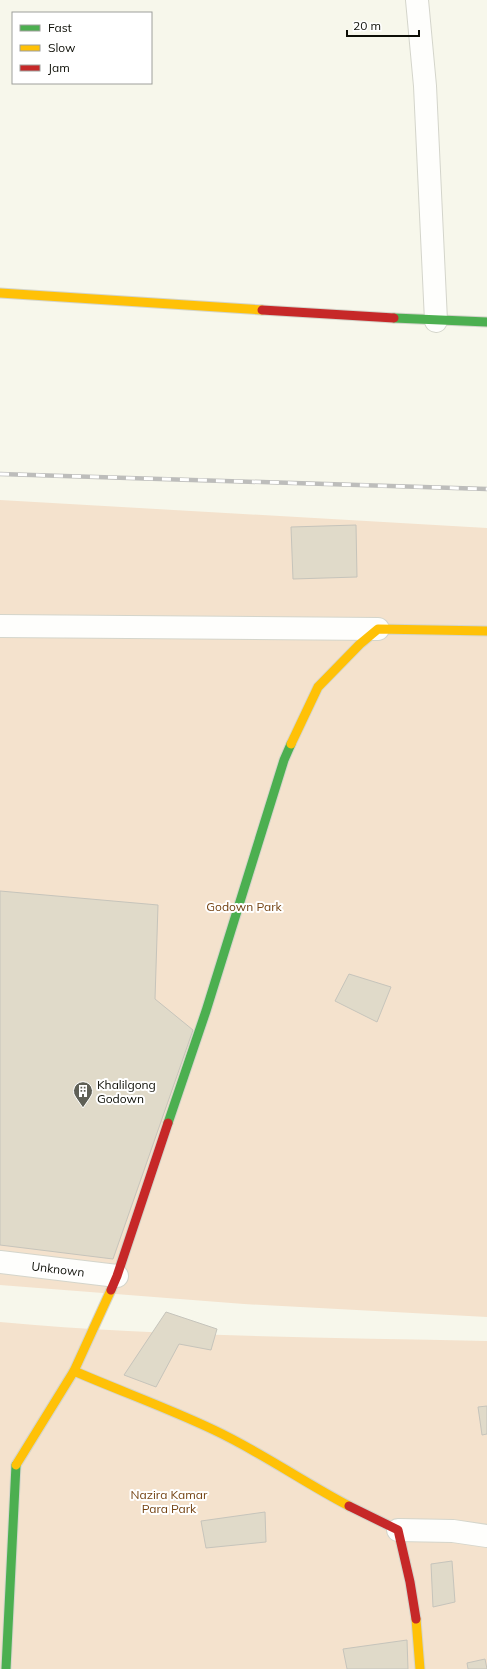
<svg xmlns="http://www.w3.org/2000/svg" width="487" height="1669" viewBox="0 0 487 1669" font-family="Mulish,sans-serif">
  <rect width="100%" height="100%" fill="#f7f7eb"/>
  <!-- green -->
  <g fill="#f4e2cd">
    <path d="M0,500L487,528V1317L244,1304L0,1285Z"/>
    <path d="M0,1322C162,1337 325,1337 487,1341V1669H0Z"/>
  </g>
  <!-- building -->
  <g fill="#e0dac9" stroke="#c6c4bb">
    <path d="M356,525L357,577L293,579L291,527Z"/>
    <path d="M0,891L158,905L155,999L193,1030L113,1259L0,1245Z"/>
    <path d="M349,974L391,987L377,1022L335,1001Z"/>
    <path d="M166,1312L217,1329L211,1350L179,1344L156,1387L124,1375Z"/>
    <path d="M487,1406V1434L482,1435L478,1407Z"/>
    <path d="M265,1512L266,1542L206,1548L201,1521Z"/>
    <path d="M452,1561L455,1602L433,1607L431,1564Z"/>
    <path d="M407,1640L408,1669H347L343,1649Z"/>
    <path d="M485,1659L487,1669H468L467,1663Z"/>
  </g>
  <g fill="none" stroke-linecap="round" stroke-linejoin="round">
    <defs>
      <g id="street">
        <path d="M417,0L425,86L436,321"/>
        <path d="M0,626L378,629"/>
        <path d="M0,1262L117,1276"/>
        <path d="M398,1530L453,1531L487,1536"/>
      </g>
      <g id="fast">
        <path d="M394,318L487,322"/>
        <path d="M168,1123L206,1011L284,760L291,744"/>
        <path d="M6,1669L16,1465"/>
      </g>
      <g id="slow">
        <path d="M0,293L262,310"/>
        <path d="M291,744L318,687L360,644L378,629L487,631"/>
        <path d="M74,1371C120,1391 168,1408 214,1430C261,1452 303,1482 349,1506"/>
        <path d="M16,1465L74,1371L111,1290"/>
        <path d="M416,1619L420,1669"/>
      </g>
      <g id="jam">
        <path d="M262,310L394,318"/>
        <path d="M111,1290L117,1276L168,1123"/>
        <path d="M349,1506L398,1530L410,1582L416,1619"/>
      </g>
    </defs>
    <!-- street casing -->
    <use href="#street" stroke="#d4d5cb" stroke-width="24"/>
    <!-- fast casing -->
    <use href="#fast" stroke="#d4d5cb" stroke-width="11"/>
    <!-- slow casing -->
    <use href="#slow" stroke="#d4d5cb" stroke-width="11"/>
    <!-- jam casing -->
    <use href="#jam" stroke="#d4d5cb" stroke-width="11"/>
    <!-- street -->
    <use href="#street" stroke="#fefefc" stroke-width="22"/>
    <!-- fast -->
    <use href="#fast" stroke="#4caf50" stroke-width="9"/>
    <!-- slow -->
    <use href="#slow" stroke="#ffc107" stroke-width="9"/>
    <!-- jam -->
    <use href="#jam" stroke="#c62828" stroke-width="9"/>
    <defs>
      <path id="rail" d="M0,474L487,489"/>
    </defs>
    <!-- rail casing -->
    <use href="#rail" stroke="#bdbdbb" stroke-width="4.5"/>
    <!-- rail -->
    <use href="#rail" stroke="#fff" stroke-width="3" stroke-dasharray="9" stroke-linecap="butt"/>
  </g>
  <!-- icons -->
  <defs>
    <symbol id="building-pin" viewBox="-11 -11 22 30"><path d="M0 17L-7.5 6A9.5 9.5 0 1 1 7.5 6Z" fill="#5f6056" stroke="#fff"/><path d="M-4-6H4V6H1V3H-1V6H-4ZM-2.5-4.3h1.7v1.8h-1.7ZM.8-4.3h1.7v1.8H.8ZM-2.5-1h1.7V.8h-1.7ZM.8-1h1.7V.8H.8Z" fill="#fff"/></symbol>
  </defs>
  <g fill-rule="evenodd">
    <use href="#building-pin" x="72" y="1080" width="22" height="30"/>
  </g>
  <g text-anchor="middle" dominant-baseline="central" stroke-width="4" stroke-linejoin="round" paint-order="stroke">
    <!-- park labels -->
    <g font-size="12" fill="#734212" stroke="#fff">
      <text x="244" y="906">Godown Park</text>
      <text x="169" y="1494">Nazira Kamar<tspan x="169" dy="14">Para Park</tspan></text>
    </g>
    <!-- poi labels -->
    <g font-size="12" fill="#0d0e06" stroke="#fff" text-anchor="start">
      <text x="97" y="1084">Khalilgong<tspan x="97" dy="14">Godown</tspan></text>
    </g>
    <!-- street labels -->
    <g font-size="12" fill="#0d0e06" stroke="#fff">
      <text transform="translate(58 1269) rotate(7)">Unknown</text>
    </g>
  </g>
  <!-- legend -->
  <rect x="12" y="12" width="140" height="72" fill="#ffffff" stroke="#9e9f9b"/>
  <rect x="20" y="25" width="20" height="6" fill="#4caf50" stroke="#9e9f9b"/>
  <text x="48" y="32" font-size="12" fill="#0d0e06">Fast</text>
  <rect x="20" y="45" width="20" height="6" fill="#ffc107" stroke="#9e9f9b"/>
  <text x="48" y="52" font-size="12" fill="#0d0e06">Slow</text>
  <rect x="20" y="65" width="20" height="6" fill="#c62828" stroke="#9e9f9b"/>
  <text x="48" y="72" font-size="12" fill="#0d0e06">Jam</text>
  <!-- scale -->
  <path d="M347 30v6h72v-6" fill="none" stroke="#0d0e06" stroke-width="2"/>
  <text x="353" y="30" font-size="12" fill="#0d0e06" stroke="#ffffff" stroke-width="3" paint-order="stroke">20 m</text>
</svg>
